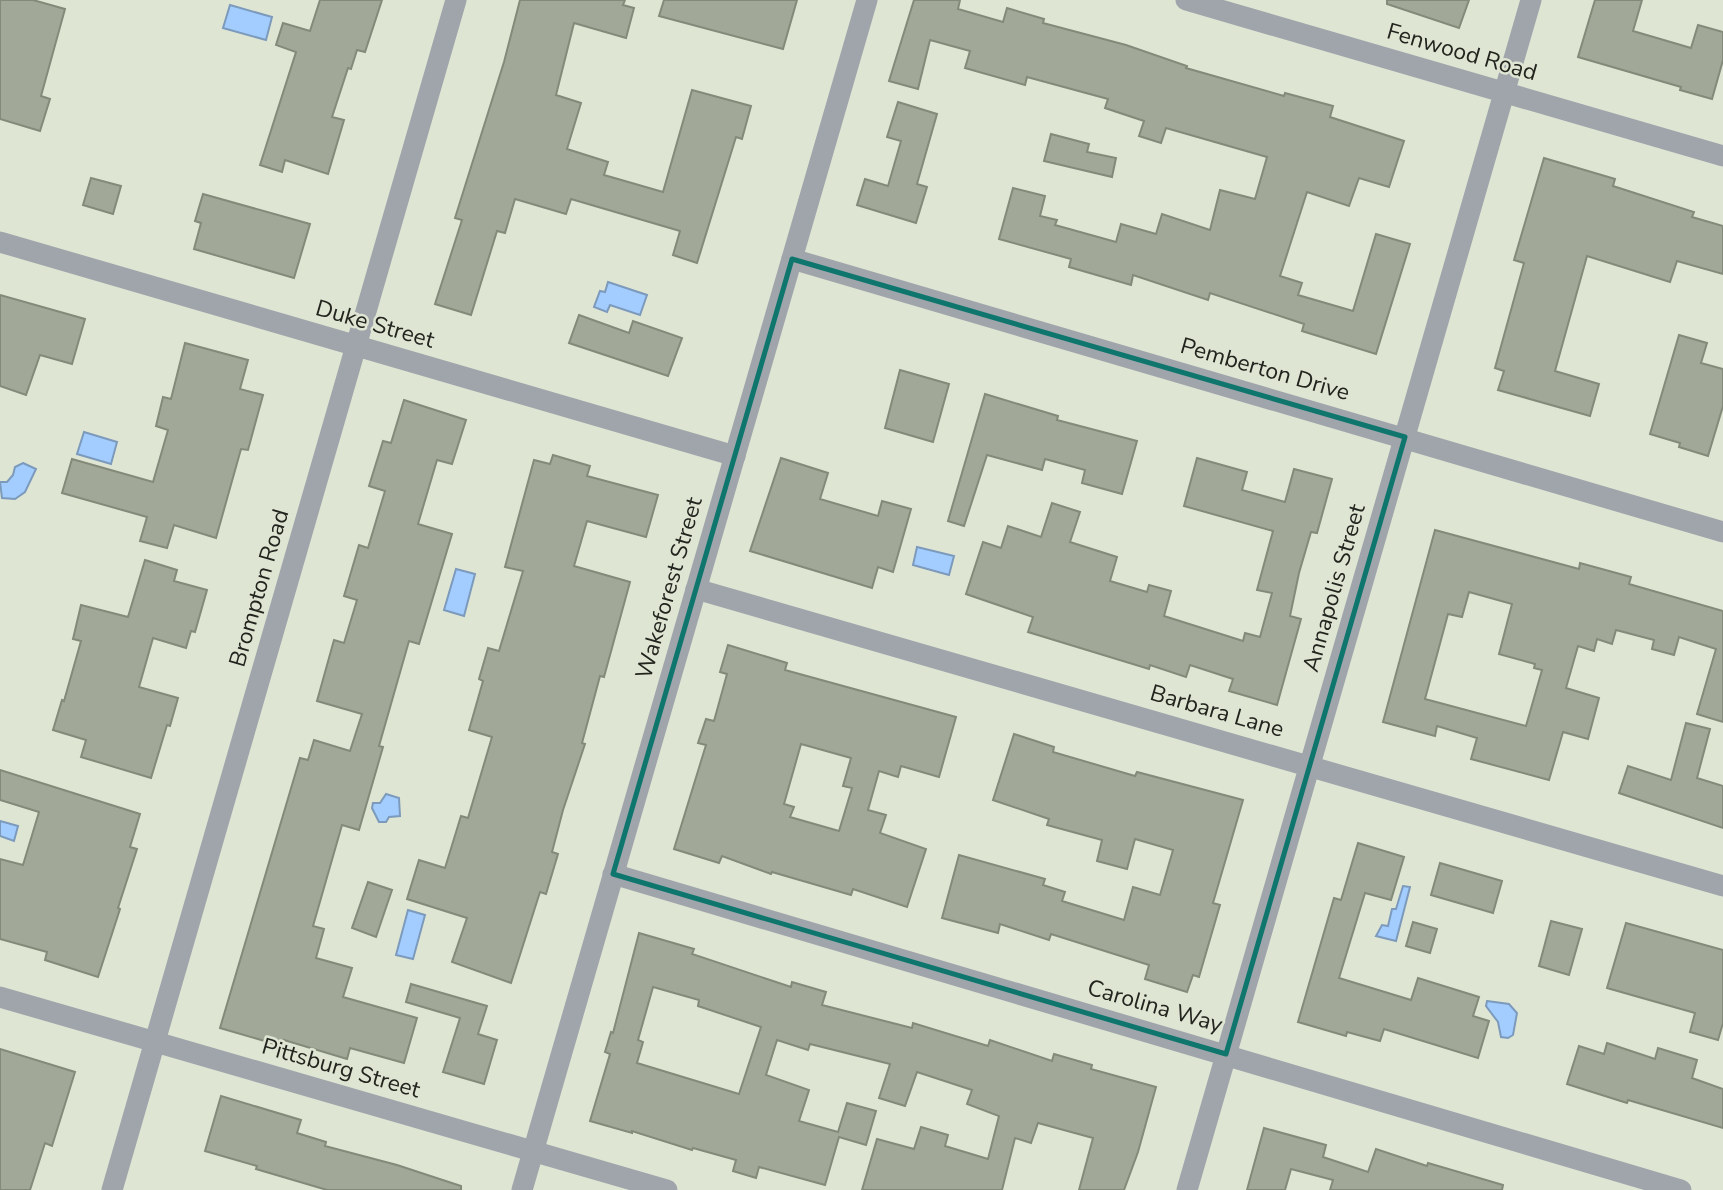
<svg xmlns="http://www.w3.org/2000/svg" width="1723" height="1190" viewBox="0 0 1723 1190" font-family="'Nunito Sans',sans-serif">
  <rect width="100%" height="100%" fill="#dfe5d3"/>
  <!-- water -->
  <g fill="#a3cdff" stroke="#7c9abc" stroke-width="2">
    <path d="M230,5L272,17L266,40L223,28Z"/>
    <path d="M608,282L647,295L640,315L610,305L607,312L594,307L600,291L605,292Z"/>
    <path d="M84,432L117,442L111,464L77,454Z"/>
    <path d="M23,463L36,469L25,492L15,499L2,498L0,482H7L13,475L15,467Z"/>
    <path d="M917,547L954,556L949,575L913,565Z"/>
    <path d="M456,569L475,574L464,616L444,610Z"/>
    <path d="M386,794L399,798L400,816L389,817L386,822H379L372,808L373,803H380Z"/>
    <path d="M0,821L18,826L14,841L0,836Z"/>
    <path d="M1403,886L1410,887L1396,941L1376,936L1382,925L1388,926L1392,909H1396Z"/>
    <path d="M408,910L425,915L413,959L396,955Z"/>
    <path d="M1487,1001L1509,1004L1517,1013L1513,1035L1508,1038L1501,1037L1498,1022L1486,1006Z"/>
  </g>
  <!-- building -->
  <g fill="#a2a897" stroke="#848a79" stroke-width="2" fill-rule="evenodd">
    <path d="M0,0H33L65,9L41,96L50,99L40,131L0,119Z"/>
    <path d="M320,0H382L365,52L357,50L351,69L348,68L332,117L344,120L328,174L285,160L282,172L260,165L296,52L276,45L283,23L310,31Z"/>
    <path d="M520,0H625L623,5L634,8L626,38L574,23L556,95L581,103L567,149L608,162L604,175L663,192L692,90L751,106L742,139L736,137L697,263L673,255L680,231L571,199L566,214L515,199L505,233L497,231L471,315L435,304L462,220L455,218L504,62Z"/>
    <path d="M664,0H797L783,49L659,16Z"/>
    <path d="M914,0H960L958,9L1003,22L1007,8L1044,19L1043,23L1126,45L1187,66L1186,68L1284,96L1285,93L1333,106L1330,117L1404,141L1389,187L1359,178L1349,206L1307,192L1280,276L1302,283L1298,295L1353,311L1376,234L1410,244L1376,354L1302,331L1304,324L1210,293L1208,300L1133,275L1131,285L1069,267L1071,259L999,239L1013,188L1045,196L1040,216L1057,220L1055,225L1116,242L1121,224L1156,234L1162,214L1210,230L1220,190L1255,199L1267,157L1166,128L1161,143L1139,136L1144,121L1105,108L1108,99L1027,77L1025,85L965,68L970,51L930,40L918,89L889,81Z"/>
    <path d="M1387,0H1469L1459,28L1387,4Z"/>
    <path d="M1595,0H1642L1633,31L1691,48L1698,25L1723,32V60L1712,99L1680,90L1681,87L1578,57Z"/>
    <path d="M898,102L937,114L917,184L927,187L916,223L857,205L865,179L888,186L901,141L887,137Z"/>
    <path d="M1051,134L1089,144L1087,152L1116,158L1112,177L1044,161Z"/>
    <path d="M1544,158L1615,179L1613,186L1694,212L1692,217L1723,226V274L1677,261L1670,282L1587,256L1555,371L1599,384L1590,416L1498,390L1504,371L1495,368L1524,263L1514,260Z"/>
    <path d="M91,178L121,186L113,214L83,205Z"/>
    <path d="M203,194L310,224L294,278L194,249L201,223L195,221Z"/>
    <path d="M0,295L85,319L72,364L40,355L26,395L0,386Z"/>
    <path d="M579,315L629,333L633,321L682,338L668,376L569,343Z"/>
    <path d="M1679,335L1707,343L1701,363L1723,369V406L1708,456L1679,447L1680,443L1650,434Z"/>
    <path d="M185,343L248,360L240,389L263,395L248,450L241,449L216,538L174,525L167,548L140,541L147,517L62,493L72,459L153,482L168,430L156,426L163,397L171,399Z"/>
    <path d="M900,370L949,384L933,442L885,428Z"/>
    <path d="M985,394L1058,416L1057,420L1137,441L1122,494L1082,483L1085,470L1045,459L1042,470L987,455L964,526L948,521Z"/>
    <path d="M404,400L466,420L452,464L437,460L418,524L452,534L419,644L409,641L379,746L383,747L359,830L342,825L313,926L324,929L316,958L352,968L343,997L417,1018L404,1063L350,1048L347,1059L284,1040L282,1046L220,1028L300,758L308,760L314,740L350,751L362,714L317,701L334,640L344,643L357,600L344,596L359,545L368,548L385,491L369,486L383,441L391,443Z"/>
    <path d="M553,455L590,466L587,476L658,495L646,537L587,521L574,566L630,582L604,677L600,676L582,743L585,744L563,810L552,852L558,854L546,894L540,892L511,983L452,962L467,918L407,899L419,860L445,868L461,816L468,818L492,737L469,730L483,681L479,679L488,648L499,651L523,571L505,567L534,460L550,464Z"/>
    <path d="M781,458L828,473L820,499L878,516L882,501L911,509L893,572L878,567L872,588L750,551Z"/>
    <path d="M1197,458L1247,472L1242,490L1285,502L1294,469L1332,479L1317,533L1311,532L1299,573L1290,616L1301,619L1277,705L1229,691L1233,679L1190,665L1186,677L1150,665L1149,669L1028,632L1033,617L966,594L983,542L1001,548L1008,526L1041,537L1052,503L1080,512L1070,542L1117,557L1110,581L1147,592L1149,585L1171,591L1164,616L1243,641L1245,633L1260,637L1272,593L1257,590L1273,531L1184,506Z"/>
    <path d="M1435,530L1579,569L1580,563L1631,577L1629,584L1723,611V722L1697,714L1716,649L1679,637L1674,655L1652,649L1654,640L1616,630L1612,644L1597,639L1594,651L1578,646L1566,688L1599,698L1588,739L1563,732L1549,780L1471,759L1477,738L1437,726L1435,736L1383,722ZM1469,592L1512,604L1499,654L1535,664L1534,668L1542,670L1526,726L1425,699L1448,614L1462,617Z"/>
    <path d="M145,560L177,570L174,581L207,590L195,632L191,631L186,648L153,638L139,687L178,698L170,726L167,725L151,778L81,757L86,740L53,730L62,700L64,701L81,641L73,639L81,605L128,617Z"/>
    <path d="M728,645L787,663L785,670L956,717L939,777L901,766L898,777L879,771L868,810L886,815L880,833L926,849L907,907L853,889L851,895L772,872L771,874L722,856L719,863L674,849L706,745L698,743L706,719L714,721L727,674L720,672ZM801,744L851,758L843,786L852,788L839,831L790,817L794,807L784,804Z"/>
    <path d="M1686,723L1710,729L1697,778L1723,786V828L1619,793L1628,766L1671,780Z"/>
    <path d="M1014,734L1054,747L1053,752L1135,776L1137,772L1243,800L1213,903L1220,905L1199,977L1193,975L1187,992L1145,979L1149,965L1051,934L1049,940L1000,924L998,933L942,918L959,855L1045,879L1043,885L1065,892L1062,901L1124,920L1133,887L1160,895L1173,850L1135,839L1127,869L1097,861L1102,840L1047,825L1049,819L993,800Z"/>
    <path d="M0,770L140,814L130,847L137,849L118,908L120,909L98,977L45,960L47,952L0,939V859L23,865L39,812L0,800Z"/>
    <path d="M1358,843L1404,857L1391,900L1365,893L1339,978L1411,1000L1418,978L1479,997L1473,1016L1489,1021L1478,1058L1384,1029L1380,1041L1347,1032L1346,1036L1298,1022L1334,898L1341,900Z"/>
    <path d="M1440,863L1502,881L1493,913L1431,895Z"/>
    <path d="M368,882L392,890L376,937L352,928Z"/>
    <path d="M1551,921L1582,929L1569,975L1539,966Z"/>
    <path d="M1413,922L1437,929L1430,953L1406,946Z"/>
    <path d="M1626,923L1723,950V1023L1718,1040L1690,1032L1695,1013L1607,988Z"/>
    <path d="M639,933L694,949L692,954L791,987L792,982L826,992L822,1005L912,1028L913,1023L988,1046L990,1040L1052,1061L1054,1054L1092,1065L1091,1069L1156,1087L1138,1152L1124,1190H1079L1093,1138L1038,1123L1031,1143L1015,1138L1002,1190H862L877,1139L914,1149L921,1127L948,1135L945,1146L988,1159L999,1116L967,1104L972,1090L917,1072L905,1106L879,1098L890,1064L810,1044L808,1050L777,1040L766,1075L809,1090L799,1121L838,1132L847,1103L876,1111L866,1145L839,1137L825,1185L759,1167L756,1178L733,1171L736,1160L693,1148L692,1150L632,1131V1133L590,1121L610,1054L605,1052L611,1032L613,1033ZM653,987L699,1000L698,1006L761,1027L739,1094L637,1063L643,1042L638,1040Z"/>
    <path d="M411,984L487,1006L478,1034L497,1040L484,1084L443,1072L460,1018L406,1002Z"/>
    <path d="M1607,1043L1655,1059L1658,1048L1697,1060L1692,1078L1723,1089V1128L1628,1100L1627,1103L1567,1084L1579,1046L1604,1054Z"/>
    <path d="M0,1049L75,1072L52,1146L45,1143L30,1190H0Z"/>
    <path d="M221,1096L301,1120L297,1133L326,1142L325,1146L397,1165L461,1186V1190H327L256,1169L257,1166L205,1151Z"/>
    <path d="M1264,1128L1326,1145L1323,1157L1368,1172L1376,1149L1427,1166L1428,1163L1503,1185L1502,1190H1330L1333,1180L1291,1169L1285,1190H1247Z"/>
  </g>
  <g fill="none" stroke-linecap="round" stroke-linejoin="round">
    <!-- street -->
    <g stroke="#9fa5ab" stroke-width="21">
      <path d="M1186,0L1723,156"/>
      <path d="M0,242L735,456"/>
      <path d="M792,259L1723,532"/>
      <path d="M696,589L1723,886"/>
      <path d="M613,874L1681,1190"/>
      <path d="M0,997L667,1190"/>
      <path d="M112,1190L456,0"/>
      <path d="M522,1190L867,0"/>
      <path d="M1187,1190L1531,0"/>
    </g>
  </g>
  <!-- marked area -->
  <path fill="none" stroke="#0f766e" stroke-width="5" stroke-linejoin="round" d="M792,259L1405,437L1226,1054L613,874Z"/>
  <g text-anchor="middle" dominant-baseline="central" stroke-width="5" stroke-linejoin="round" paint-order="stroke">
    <!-- street labels -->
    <g font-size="23" fill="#22241e" stroke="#dfe5d3">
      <text transform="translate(1462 52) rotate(16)">Fenwood Road</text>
      <text transform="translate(375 324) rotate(16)">Duke Street</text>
      <text transform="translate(1265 369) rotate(16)">Pemberton Drive</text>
      <text transform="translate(259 588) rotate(-74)">Brompton Road</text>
      <text transform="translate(669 588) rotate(-74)">Wakeforest Street</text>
      <text transform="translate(1334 588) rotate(-74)">Annapolis Street</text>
      <text transform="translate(1217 711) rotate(16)">Barbara Lane</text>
      <text transform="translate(1155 1006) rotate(16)">Carolina Way</text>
      <text transform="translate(341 1068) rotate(16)">Pittsburg Street</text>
    </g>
  </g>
</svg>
